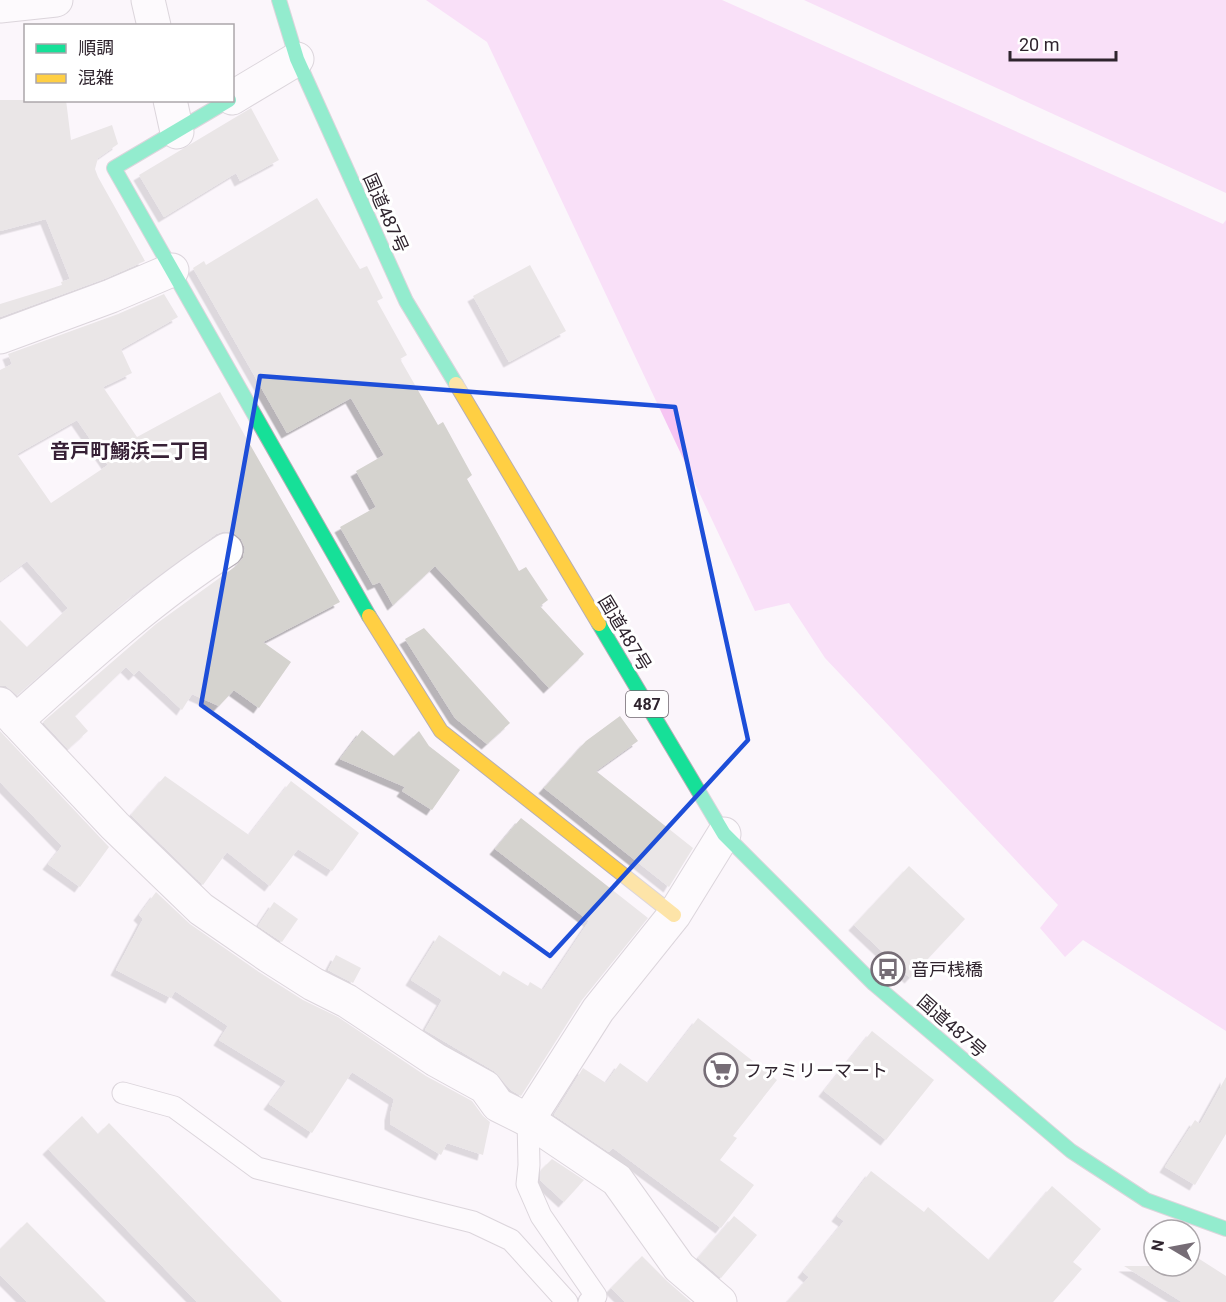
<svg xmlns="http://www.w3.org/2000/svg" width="1226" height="1302" viewBox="0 0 1226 1302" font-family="Roboto,'Noto Sans JP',sans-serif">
  <defs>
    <filter id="shadow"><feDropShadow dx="-5.5" dy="5.5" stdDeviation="0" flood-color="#0004"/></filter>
  </defs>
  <rect width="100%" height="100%" fill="#fbf5fb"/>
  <!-- water -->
  <g fill="#f6c5f3">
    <path d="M426,0H722L1223,224L1226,220V1031L1083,940L1065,957L1040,928L1058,905L825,658L789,603L755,611L487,42Z"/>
    <path d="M804,0H1226V193Z"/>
  </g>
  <!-- building -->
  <g fill="#d5d3cf" fill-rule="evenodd" filter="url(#shadow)">
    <path d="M0,100H66L71,140L112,125L118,144L98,158L95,169L98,177L145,261L104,279L0,317V304L62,285L61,282L70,279L46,219L0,231Z"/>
    <path d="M251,108L279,160L240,181L236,173L164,217L139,175Z"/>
    <path d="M317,198L360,269L367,266L383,298L377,301L407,355L400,359L438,425L443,422L472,475L467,479L519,571L526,567L548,600L540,606L584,654L549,688L435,566L393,605L380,582L373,585L340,527L376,507L356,471L384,455L351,398L287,433L193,268L204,261L206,265Z"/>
    <path d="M530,265L566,331L509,362L473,296Z"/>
    <path d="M164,294L178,317L121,349L132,373L103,387L137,437L220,392L340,602L263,642L291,662L259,708L234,690L219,706L192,694L182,710L139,670L134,675L126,667L75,716L88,731L68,749L43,722L156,624L236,566L243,558L245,548L241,539L234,533L224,531L216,534L132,595L17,695L6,686H0V620L27,647L68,608L27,561L0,581V370L12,364L8,354L118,314ZM77,420L108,465L51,503L17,454Z"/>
    <path d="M424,628L510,723L487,744L455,718L405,639Z"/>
    <path d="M620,716L638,741L596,771L693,848L669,887L544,788L586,741Z"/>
    <path d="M362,730L394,756L419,731L429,746L460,770L432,810L402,791L405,787L340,759Z"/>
    <path d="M0,731L109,847L80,887L48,864L62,846L0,782Z"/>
    <path d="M165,776L249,835L291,781L359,833L332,871L298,849L270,886L227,852L203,885L131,815Z"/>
    <path d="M521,818L648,918L582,1000L521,1096L511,1090L494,1071L425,1030L442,1000L411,980L439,935L500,976L503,971L528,986L530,982L543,990L589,921L495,849Z"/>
    <path d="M909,866L965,919L910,978L854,925Z"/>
    <path d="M156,892L190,924L259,972L303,1000L338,1017L426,1076L472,1101L483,1116L490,1122L483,1155L447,1143L441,1155L390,1124V1115L394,1099L352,1072L312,1133L269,1104L286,1081L219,1040L228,1026L175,991L171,998L116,970L143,919L139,915Z"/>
    <path d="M274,902L298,919L282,942L258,926Z"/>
    <path d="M336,955L361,968L353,983L328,970Z"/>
    <path d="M698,1018L777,1080L733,1136L737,1138L720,1160L754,1185L721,1228L613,1148L609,1152L554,1115L583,1068L606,1083L620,1063L648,1083Z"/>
    <path d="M872,1031L934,1080L886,1140L824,1091Z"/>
    <path d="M1226,1077V1134L1195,1185L1165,1167L1195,1120L1200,1124Z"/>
    <path d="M82,1116L98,1134L109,1123L282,1302H197L48,1149Z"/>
    <path d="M552,1159L584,1180L564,1202L540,1180L541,1170Z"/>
    <path d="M871,1171L924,1212L928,1207L989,1260L1052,1186L1101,1229L1073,1262L1082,1269L1053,1302H787L809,1277L803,1272L844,1221L837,1216Z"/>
    <path d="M734,1216L757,1235L721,1278L698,1258Z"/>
    <path d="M27,1222L106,1302H27L0,1275V1249Z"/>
    <path d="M1190,1253L1226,1276V1302H1182L1124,1266H1190Z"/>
    <path d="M642,1256L667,1281L691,1302H625L611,1288Z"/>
  </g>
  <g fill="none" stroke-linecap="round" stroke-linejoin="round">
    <defs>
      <g id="lane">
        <path d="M123,1093L174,1107L257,1168L473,1222L511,1240L567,1302"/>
        <path d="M528,1120L529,1165L527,1184L541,1216L596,1296L589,1302"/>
      </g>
      <g id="street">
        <path d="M148,0L154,26"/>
        <path d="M0,6L56,0"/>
        <path d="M232,98L297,59"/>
        <path d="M170,100L177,132"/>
        <path d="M0,337L111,296L172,270"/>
        <path d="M0,704L115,826L201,909L269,956L313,984L347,1001L436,1060L485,1087L498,1105L528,1120L617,1180L679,1267L720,1302"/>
        <path d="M16,721C83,661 150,599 226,550"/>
        <path d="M528,1120L598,1010L674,915L724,834"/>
      </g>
      <g id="fast">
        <path d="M279,0L297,59L406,301L456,384"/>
        <path d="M229,100L114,168L369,616"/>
        <path d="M599,624L724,834L874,984L1071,1151L1146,1200L1226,1229"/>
      </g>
      <g id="slow">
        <path d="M456,384L599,624"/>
        <path d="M369,616L441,731L674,915"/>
      </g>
    </defs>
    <!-- lane casing -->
    <use href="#lane" stroke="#b5aeb5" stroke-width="23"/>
    <!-- street casing -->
    <use href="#street" stroke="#b5aeb5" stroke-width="35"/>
    <!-- fast casing -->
    <use href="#fast" stroke="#b5aeb5" stroke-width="16"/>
    <!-- slow casing -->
    <use href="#slow" stroke="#b5aeb5" stroke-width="16"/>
    <!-- lane -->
    <use href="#lane" stroke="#fefefe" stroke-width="21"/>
    <!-- street -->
    <use href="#street" stroke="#fefefe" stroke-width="33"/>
    <!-- fast -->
    <use href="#fast" stroke="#16e098" stroke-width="14"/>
    <!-- slow -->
    <use href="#slow" stroke="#ffcf43" stroke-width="14"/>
  </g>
  <!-- marked area -->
  <path d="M0 0H1226V1302H0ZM260,376L675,407L748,740L550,956L201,705Z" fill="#fbf5fb" fill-opacity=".55" fill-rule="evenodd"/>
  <path fill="none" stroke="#1d4ed8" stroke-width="4.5" stroke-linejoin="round" d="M260,376L675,407L748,740L550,956L201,705Z"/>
  <!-- icons -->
  <defs>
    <symbol id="bus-ring" viewBox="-11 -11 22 22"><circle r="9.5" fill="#fff" stroke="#766d76" stroke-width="1.5"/><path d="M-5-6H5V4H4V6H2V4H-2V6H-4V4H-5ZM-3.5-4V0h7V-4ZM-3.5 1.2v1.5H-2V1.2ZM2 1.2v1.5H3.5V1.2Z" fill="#766d76"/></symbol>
    <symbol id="supermarket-ring" viewBox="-11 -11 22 22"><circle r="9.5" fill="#fff" stroke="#766d76" stroke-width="1.5"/><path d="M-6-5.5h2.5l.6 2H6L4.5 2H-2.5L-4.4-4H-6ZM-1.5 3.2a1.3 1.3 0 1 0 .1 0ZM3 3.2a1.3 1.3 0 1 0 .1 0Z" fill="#766d76"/></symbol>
  </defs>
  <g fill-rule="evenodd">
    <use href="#bus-ring" x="869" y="950" width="38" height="38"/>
    <use href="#supermarket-ring" x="702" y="1051" width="38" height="38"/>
  </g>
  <g text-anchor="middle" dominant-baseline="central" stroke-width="6" stroke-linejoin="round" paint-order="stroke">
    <!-- shield labels -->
    <rect fill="#fff" stroke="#6d666d" stroke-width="1.5" x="626" y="691" width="42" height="26" rx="4.5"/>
    <g font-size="16" font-weight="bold" fill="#2f242e">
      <text x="647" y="704">487</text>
    </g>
    <!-- street labels -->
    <g font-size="18" fill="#2f242e" stroke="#fff">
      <text transform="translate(386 213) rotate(66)">国道487号</text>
      <text transform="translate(625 633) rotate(59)">国道487号</text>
      <text transform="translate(952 1026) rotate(41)">国道487号</text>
    </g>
    <!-- poi labels -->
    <g font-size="18" fill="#2f242e" stroke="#fff" text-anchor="start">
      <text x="911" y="969">音戸桟橋</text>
      <text x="744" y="1070">ファミリーマート</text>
    </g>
    <!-- neighbourhood labels -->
    <g font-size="20" font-weight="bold" fill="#372136" stroke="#fff">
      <text x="130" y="451">音戸町鰯浜二丁目</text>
    </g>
  </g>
  <!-- legend -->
  <rect x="24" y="24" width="210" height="78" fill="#ffffff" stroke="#aca7ab" stroke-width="1.5"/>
  <rect x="36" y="44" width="30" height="9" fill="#16e098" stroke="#aca7ab" stroke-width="1.5"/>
  <text x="78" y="54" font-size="18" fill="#2f242e">順調</text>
  <rect x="36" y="74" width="30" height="9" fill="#ffcf43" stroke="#aca7ab" stroke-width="1.5"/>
  <text x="78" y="84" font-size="18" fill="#2f242e">混雑</text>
  <!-- north arrow -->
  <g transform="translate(1172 1248) rotate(280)"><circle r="28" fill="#ffffff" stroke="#aca7ab" stroke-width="1.5"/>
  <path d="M0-4.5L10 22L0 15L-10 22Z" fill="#766d76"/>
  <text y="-9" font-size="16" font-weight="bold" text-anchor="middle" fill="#2f242e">N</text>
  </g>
  <!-- scale -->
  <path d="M1010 51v9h106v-9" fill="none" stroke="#2f242e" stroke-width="3"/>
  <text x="1019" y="51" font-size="18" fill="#2f242e" stroke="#ffffff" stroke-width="4.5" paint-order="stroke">20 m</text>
</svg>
